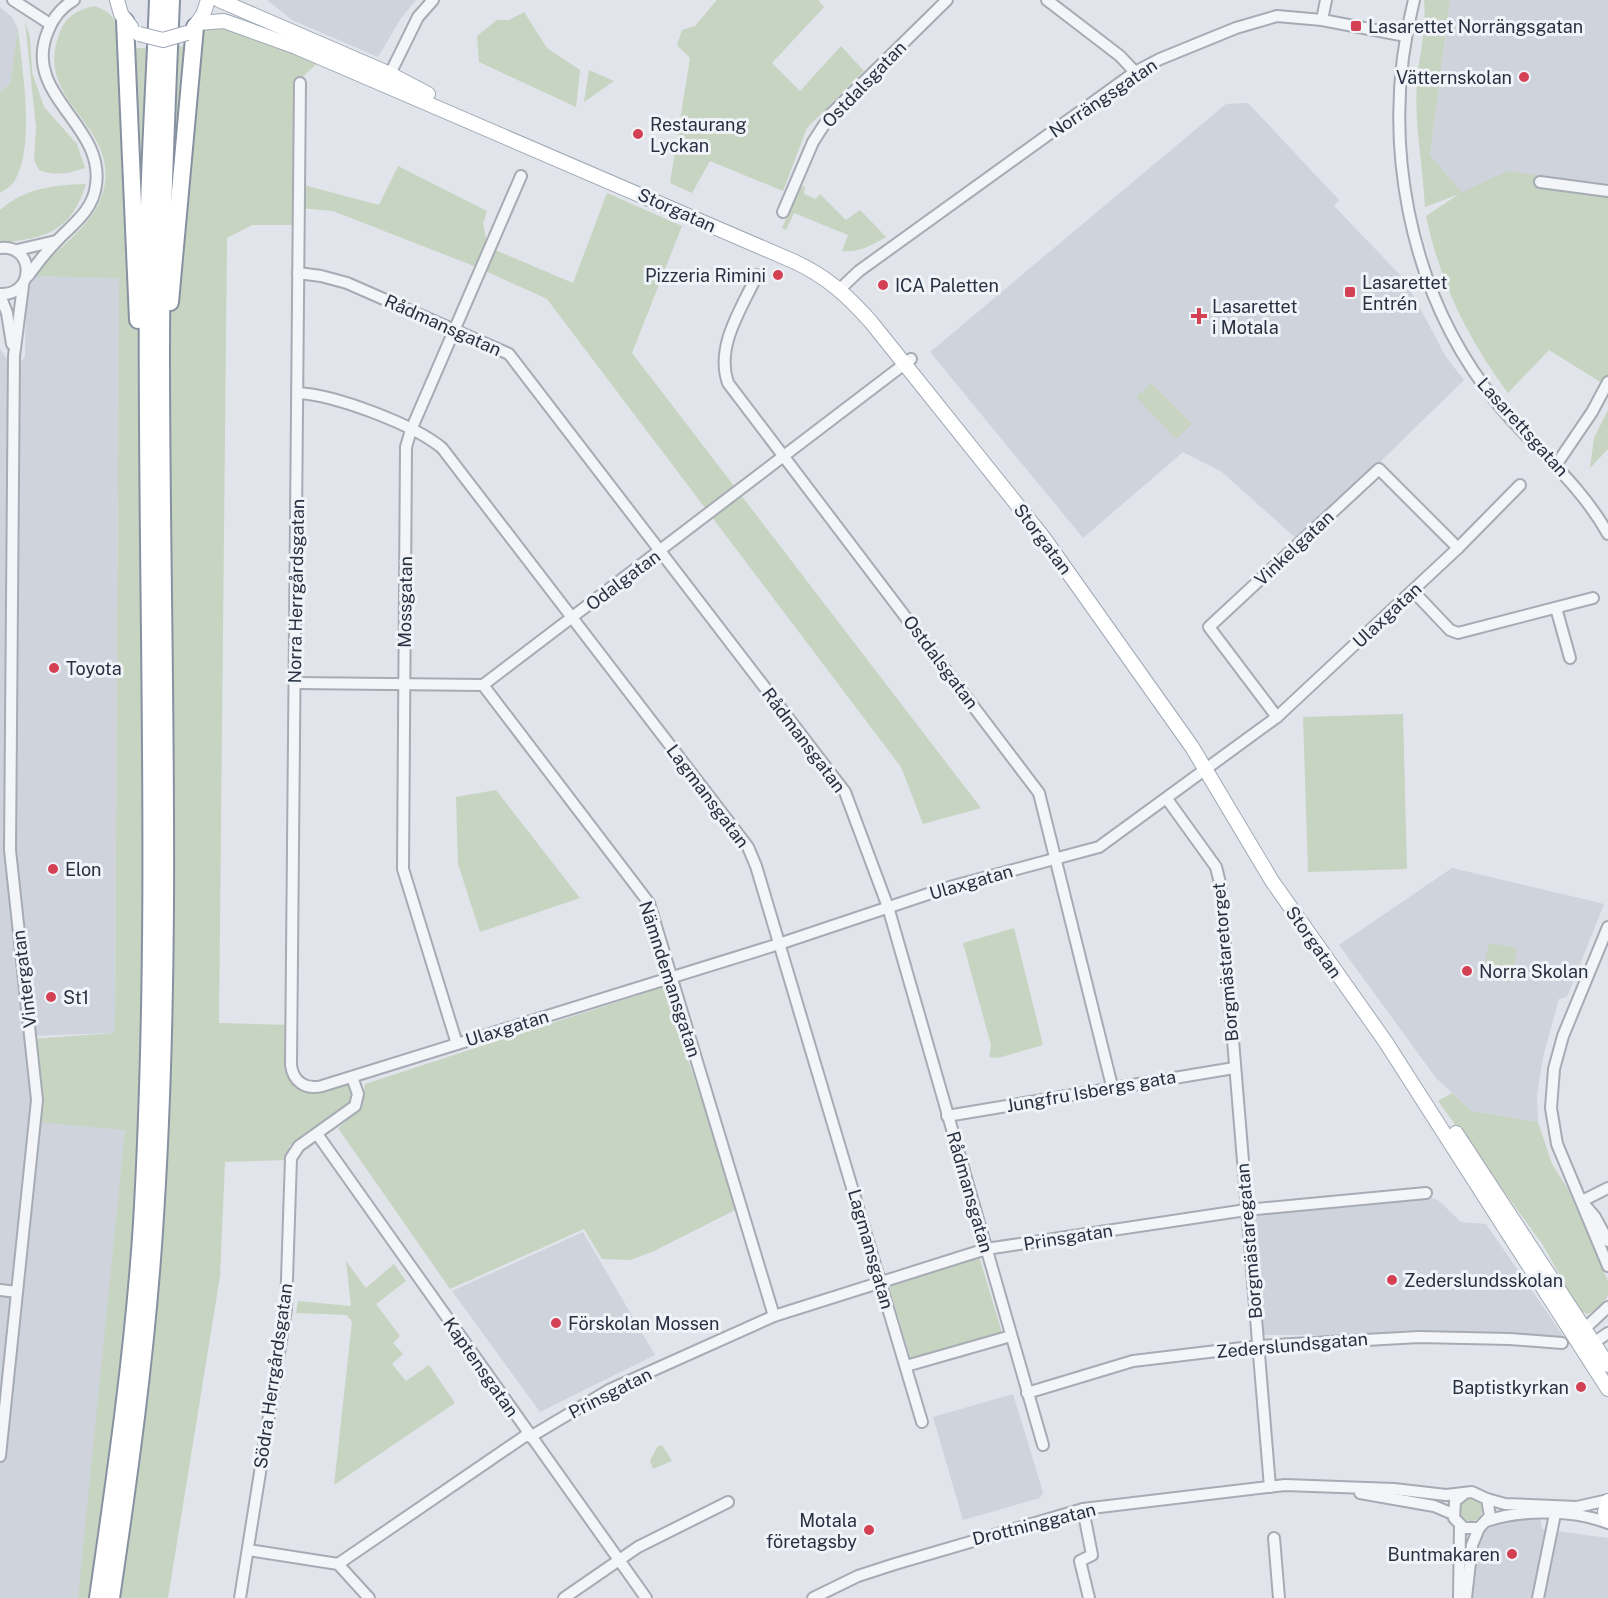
<svg xmlns="http://www.w3.org/2000/svg" width="1608" height="1598" viewBox="0 0 1608 1598" font-family="'Public Sans',sans-serif">
  <rect width="100%" height="100%" fill="#e1e4ea"/>
  <!-- built -->
  <g fill="#ced3dc">
    <path d="M267,0H416L401,18L378,57L292,20Z"/>
    <path d="M1450,0H1608V185L1462,192L1430,155Z"/>
    <path d="M0,7L12,17L18,29L10,84L0,92Z"/>
    <path d="M1248,103L1339,200L1334,206L1405,280L1446,357L1464,380L1299,541L1222,472L1183,452L1083,538L930,352L1226,104Z"/>
    <path d="M34,276L119,277L115,1033L31,1036L125,1130L108,1370L78,1598H0V349L14,369L25,357L26,316L23,315L27,293Z"/>
    <path d="M1452,868L1604,904L1567,997L1559,999L1543,1057L1537,1095L1538,1122L1472,1111L1436,1078L1339,945Z"/>
    <path d="M1429,1197L1438,1200L1461,1222L1486,1224L1566,1340L1430,1335H1264L1255,1213Z"/>
    <path d="M583,1232L655,1355L540,1412L452,1291Z"/>
    <path d="M1013,1394L1043,1492L1040,1498L963,1520L933,1417Z"/>
    <path d="M1540,1517L1542,1529L1608,1538V1598H1472L1476,1545L1482,1532L1509,1518Z"/>
  </g>
  <!-- green -->
  <g fill="#c6d4c1">
    <path d="M717,0H818L824,7L772,63L800,91L841,46L864,71L807,128L783,191L710,161L692,193L670,183L690,58L677,45L682,30L695,26Z"/>
    <path d="M1424,0H1450L1430,155L1462,192L1508,171L1608,185V381L1605,385L1549,350L1508,393C1468,339 1440,283 1426,216L1459,194L1425,207C1423,165 1414,125 1417,82C1419,53 1427,31 1424,0Z"/>
    <path d="M94,6C118,13 118,27 122,49L178,46L195,48L202,31L212,26L226,27L319,62L296,83L300,184L379,205L398,166L487,211L483,224L488,247L573,283L607,193L682,226L632,353L981,808L923,824L901,767L547,299L479,268L333,211L300,208L299,225H252L227,238L219,1023L289,1025V1070L305,1087L355,1073L354,1096L345,1112L289,1146L288,1160L225,1162L220,1276L168,1598H78L125,1130L36,1122L31,1039L115,1033L119,278L34,276C55,248 93,228 103,192C122,124 31,103 60,32C66,16 78,10 94,6Z"/>
    <path d="M524,12L547,48L580,70L576,107L479,62L477,36L497,20H509Z"/>
    <path d="M25,22L30,37L32,72L44,107L77,144L85,168C68,174 56,176 39,170L34,160L36,127Z"/>
    <path d="M18,29C22,68 36,148 14,182C11,186 5,190 0,193V92L10,84Z"/>
    <path d="M589,70L614,81L584,102Z"/>
    <path d="M86,184C71,232 46,238 0,243V210C25,188 54,185 86,184Z"/>
    <path d="M805,186L804,194L816,199L820,194L846,220L860,210L886,237C872,245 859,253 842,251L848,235L794,213L786,230L782,228L800,187Z"/>
    <path d="M1151,383L1192,424L1176,439L1136,397Z"/>
    <path d="M1608,410V449L1590,468L1594,438Z"/>
    <path d="M1403,714L1407,869L1308,872L1303,717Z"/>
    <path d="M496,790L580,898L480,932L458,864L456,797Z"/>
    <path d="M1014,928L1043,1045L998,1058L989,1057L991,1045L963,943Z"/>
    <path d="M1489,943L1517,948L1512,982L1482,977Z"/>
    <path d="M663,987L739,1208L654,1251L630,1260L602,1259L584,1229L450,1289L338,1128C352,1117 364,1102 365,1084Z"/>
    <path d="M1452,1093L1472,1111L1538,1122L1552,1164L1568,1189L1608,1281V1295L1600,1309L1587,1314L1579,1310L1543,1245L1438,1101Z"/>
    <path d="M979,1256L1002,1333L911,1360L888,1283Z"/>
    <path d="M346,1261L366,1288L394,1264L406,1281L376,1304L400,1336L393,1343L403,1354L392,1364L406,1381L429,1365L455,1403L334,1485L352,1322L347,1315L296,1313L298,1301L351,1306Z"/>
    <path d="M662,1445L672,1461L653,1469L650,1461L657,1447Z"/>
    <circle cx="1471" cy="1510" r="11"/>
  </g>
  <g fill="none" stroke-linecap="round" stroke-linejoin="round">
    <defs>
      <g id="minor">
        <path d="M13,0L50,24"/>
        <path d="M1047,0L1120,56L1135,72"/>
        <path d="M1414,0C1379,137 1407,292 1497,403C1534,448 1579,482 1608,534"/>
        <path d="M1322,20L1326,0"/>
        <path d="M387,80L418,17L433,0"/>
        <path d="M300,83L291,1065C293,1082 306,1090 322,1086L779,944L946,888L1099,847L1277,717L1458,548L1520,485"/>
        <path d="M1540,182L1608,191"/>
        <path d="M783,212L813,142L831,114L947,0"/>
        <path d="M0,248C35,244 36,296 0,294"/>
        <path d="M17,250L56,241"/>
        <path d="M298,273L321,276L347,283L509,354L845,792L888,907L1043,1445"/>
        <path d="M757,275C742,308 715,346 728,383L1039,793L1112,1086"/>
        <path d="M28,276C36,265 44,254 54,244C70,226 93,212 96,185C105,124 21,95 48,31C53,18 62,7 74,0"/>
        <path d="M840,289L859,271L1135,72L1160,59L1236,28L1277,16L1322,20L1406,36"/>
        <path d="M0,295L7,313L12,344"/>
        <path d="M298,393C335,395 413,424 442,448L748,847L756,866L922,1422"/>
        <path d="M1556,465L1592,412L1608,382"/>
        <path d="M1413,591L1450,630L1458,633L1593,598"/>
        <path d="M1556,608L1570,658"/>
        <path d="M295,683L483,685L911,359"/>
        <path d="M483,685L649,903L774,1316"/>
        <path d="M1277,717L1209,627L1379,469L1458,548"/>
        <path d="M1167,799L1216,867L1220,883L1270,1487"/>
        <path d="M1608,927L1563,1036L1554,1069L1551,1108L1557,1144L1608,1266"/>
        <path d="M457,1044L403,869L406,447L411,430L521,176"/>
        <path d="M947,1116L1234,1068"/>
        <path d="M317,1134L646,1598"/>
        <path d="M1582,1201L1608,1188"/>
        <path d="M1584,1204L1595,1217L1608,1241"/>
        <path d="M0,1290L17,1292"/>
        <path d="M1580,1333L1608,1307"/>
        <path d="M1589,1346L1608,1333"/>
        <path d="M906,1366L1011,1336"/>
        <path d="M1027,1393L1133,1361L1259,1346L1419,1337L1510,1339L1562,1343"/>
        <path d="M530,1437L609,1390L774,1316L986,1249L1246,1210L1426,1193"/>
        <path d="M0,1456L37,1100L10,850L14,356L23,286"/>
        <path d="M1360,1493L1434,1506L1453,1514"/>
        <path d="M1487,1499L1505,1504L1577,1507L1608,1500"/>
        <path d="M1083,1509L1092,1555L1080,1561L1089,1598"/>
        <path d="M1487,1521C1520,1509 1575,1510 1608,1523"/>
        <path d="M1274,1538L1279,1598"/>
        <path d="M248,1550L338,1564L369,1598"/>
        <path d="M338,1564L528,1434"/>
        <path d="M240,1598L286,1309L291,1158L299,1146L355,1106L358,1094L352,1077"/>
        <path d="M564,1598L638,1547L728,1502"/>
        <path d="M813,1598L858,1576L895,1564L1083,1509L1285,1485L1394,1489L1446,1495L1472,1492L1487,1499L1490,1516L1479,1528H1464L1454,1518L1455,1501L1465,1493"/>
        <path d="M1459,1598L1460,1526"/>
        <path d="M1466,1598L1472,1545L1479,1528"/>
        <path d="M1538,1598L1555,1514"/>
      </g>
      <g id="major">
        <path d="M117,0L121,14L131,27"/>
        <path d="M219,0L390,74L428,94"/>
        <path d="M198,23L224,21L296,47L793,261C826,276 847,295 871,322L1043,537L1192,747L1272,881L1385,1041L1608,1389"/>
        <path d="M194,27L203,15L208,0"/>
        <path d="M1456,1133L1608,1365"/>
        <path d="M1608,1501L1605,1512L1608,1520"/>
      </g>
      <g id="highway">
        <path d="M125,21L138,320"/>
        <path d="M170,302L195,27"/>
        <path d="M98,1598C116,1473 134,1348 142,1223C161,898 145,574 148,249C149,166 155,83 158,0"/>
        <path d="M111,1598C129,1476 146,1354 154,1231C174,939 161,646 161,354C161,236 166,118 171,0"/>
      </g>
    </defs>
    <!-- minor casing -->
    <use href="#minor" stroke="#a6abb4" stroke-width="14"/>
    <!-- major casing -->
    <use href="#major" stroke="#9fa8b6" stroke-width="16"/>
    <!-- highway casing -->
    <use href="#highway" stroke="#8791a1" stroke-width="20"/>
    <!-- minor -->
    <use href="#minor" stroke="#f3f5f8" stroke-width="10"/>
    <!-- major -->
    <use href="#major" stroke="#fff" stroke-width="14"/>
    <!-- highway -->
    <use href="#highway" stroke="#fff" stroke-width="16"/>
    <defs>
      <path id="major-bridge" d="M139,34L163,40L187,33"/>
    </defs>
    <!-- major-bridge casing -->
    <use href="#major-bridge" stroke="#9fa8b6" stroke-width="16" stroke-linecap="butt"/>
    <!-- major-bridge -->
    <use href="#major-bridge" stroke="#fff" stroke-width="14"/>
  </g>
  <!-- markers -->
  <g fill="#d44154" stroke="#f0f3f7" stroke-width="2">
    <rect x="1350" y="20" width="12" height="12" rx="3"/>
    <circle cx="1524" cy="77" r="6"/>
    <circle cx="638" cy="134" r="6"/>
    <circle cx="778" cy="275" r="6"/>
    <circle cx="883" cy="285" r="6"/>
    <rect x="1344" y="286" width="12" height="12" rx="3"/>
    <path d="M1196 307h6v6h6v6h-6v6h-6v-6h-6v-6h6z"/>
    <circle cx="54" cy="668" r="6"/>
    <circle cx="53" cy="869" r="6"/>
    <circle cx="1467" cy="971" r="6"/>
    <circle cx="51" cy="997" r="6"/>
    <circle cx="1392" cy="1280" r="6"/>
    <circle cx="556" cy="1323" r="6"/>
    <circle cx="1581" cy="1387" r="6"/>
    <circle cx="869" cy="1530" r="6"/>
    <circle cx="1512" cy="1554" r="6"/>
  </g>
  <g text-anchor="middle" dominant-baseline="central" stroke-width="6" stroke-linejoin="round" paint-order="stroke">
    <!-- poi labels -->
    <g font-size="18" fill="#283142" stroke="#f0f3f7" text-anchor="start">
      <text x="1368" y="26">Lasarettet Norrängsgatan</text>
      <text x="1512" y="77" text-anchor="end">Vätternskolan</text>
      <text x="650" y="124">Restaurang<tspan x="650" dy="21">Lyckan</tspan></text>
      <text x="766" y="275" text-anchor="end">Pizzeria Rimini</text>
      <text x="1362" y="282">Lasarettet<tspan x="1362" dy="21">Entrén</tspan></text>
      <text x="895" y="285">ICA Paletten</text>
      <text x="1212" y="306">Lasarettet<tspan x="1212" dy="21">i Motala</tspan></text>
      <text x="66" y="668">Toyota</text>
      <text x="65" y="869">Elon</text>
      <text x="1479" y="971">Norra Skolan</text>
      <text x="63" y="997">St1</text>
      <text x="1404" y="1280">Zederslundsskolan</text>
      <text x="568" y="1323">Förskolan Mossen</text>
      <text x="1569" y="1387" text-anchor="end">Baptistkyrkan</text>
      <text x="857" y="1520" text-anchor="end">Motala<tspan x="857" dy="21">företagsby</tspan></text>
      <text x="1500" y="1554" text-anchor="end">Buntmakaren</text>
    </g>
    <!-- street labels -->
    <g font-size="18" fill="#283142" stroke="#f0f3f7">
      <text transform="translate(864 84) rotate(-46)">Ostdalsgatan</text>
      <text transform="translate(1103 98) rotate(-34)">Norrängsgatan</text>
      <text transform="translate(677 210) rotate(24)">Storgatan</text>
      <text transform="translate(443 325) rotate(24)">Rådmansgatan</text>
      <text transform="translate(1523 427) rotate(48)">Lasarettsgatan</text>
      <text transform="translate(1043 539) rotate(53)">Storgatan</text>
      <text transform="translate(1294 548) rotate(-43)">Vinkelgatan</text>
      <text transform="translate(623 580) rotate(-37)">Odalgatan</text>
      <text transform="translate(296 591) rotate(-89)">Norra Herrgårdsgatan</text>
      <text transform="translate(405 602) rotate(-89)">Mossgatan</text>
      <text transform="translate(1387 615) rotate(-43)">Ulaxgatan</text>
      <text transform="translate(941 662) rotate(53)">Ostdalsgatan</text>
      <text transform="translate(804 740) rotate(53)">Rådmansgatan</text>
      <text transform="translate(708 796) rotate(53)">Lagmansgatan</text>
      <text transform="translate(971 882) rotate(-16)">Ulaxgatan</text>
      <text transform="translate(1314 942) rotate(55)">Storgatan</text>
      <text transform="translate(1225 962) rotate(-95)">Borgmästaretorget</text>
      <text transform="translate(24 979) rotate(-97)">Vintergatan</text>
      <text transform="translate(670 979) rotate(72)">Nämndemansgatan</text>
      <text transform="translate(507 1028) rotate(-17)">Ulaxgatan</text>
      <text transform="translate(1091 1091) rotate(-10)">Jungfru Isbergs gata</text>
      <text transform="translate(970 1192) rotate(74)">Rådmansgatan</text>
      <text transform="translate(1068 1237) rotate(-9)">Prinsgatan</text>
      <text transform="translate(1249 1241) rotate(-95)">Borgmästaregatan</text>
      <text transform="translate(871 1249) rotate(74)">Lagmansgatan</text>
      <text transform="translate(1292 1345) rotate(-5)">Zederslundsgatan</text>
      <text transform="translate(481 1367) rotate(55)">Kaptensgatan</text>
      <text transform="translate(273 1376) rotate(-82)">Södra Herrgårdsgatan</text>
      <text transform="translate(610 1393) rotate(-27)">Prinsgatan</text>
      <text transform="translate(1034 1524) rotate(-14)">Drottninggatan</text>
    </g>
  </g>
</svg>
